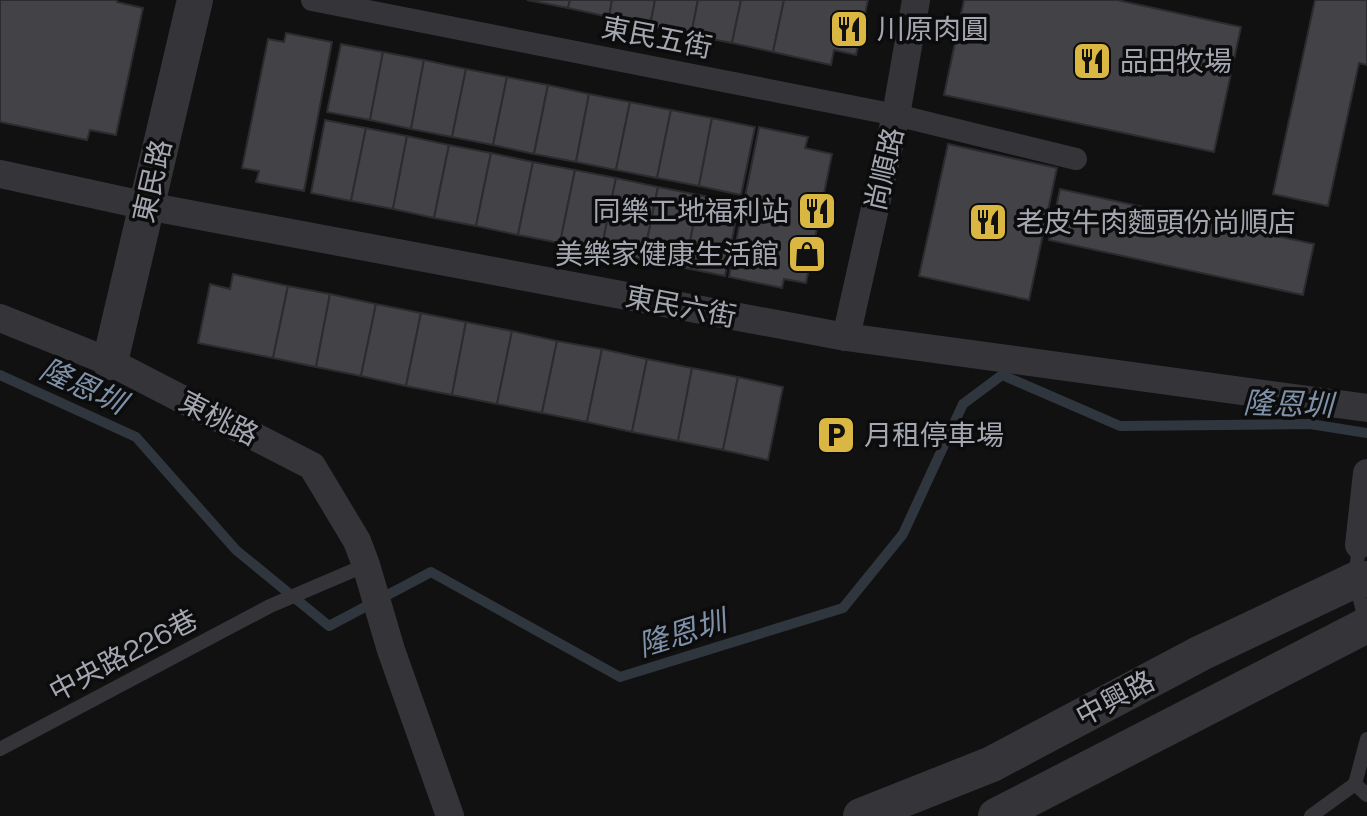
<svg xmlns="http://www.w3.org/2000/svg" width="1367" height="816" viewBox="0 0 1367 816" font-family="'Space Grotesk','Noto Sans TC',sans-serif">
  <rect width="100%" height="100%" fill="#111112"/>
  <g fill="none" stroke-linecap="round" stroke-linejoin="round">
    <!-- stream -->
    <path stroke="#30363d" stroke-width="10" d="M0,375L136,437L236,550L329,626L431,572L620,677L843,608L903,534L963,404L1002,375L1120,426L1310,424L1367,433"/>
  </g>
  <!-- building -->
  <g fill="#434347" stroke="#2c2b2e" stroke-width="2">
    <path d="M0,0H117V2L143,8L116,135L90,130L87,140L0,122Z"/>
    <path d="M527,0H570L568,8Z"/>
    <path d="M570,0H612L609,17L568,8Z"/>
    <path d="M612,0H655L650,26L609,17Z"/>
    <path d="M655,0H698L691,35L650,26Z"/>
    <path d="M698,0H741L732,43L691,35Z"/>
    <path d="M741,0H784L773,52L732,43Z"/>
    <path d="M784,0H868L856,55L834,50L831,65L773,52Z"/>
    <path d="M964,0H1117L1241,27L1214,152L944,95Z"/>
    <path d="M1315,0H1367V65L1359,63L1328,206L1273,194Z"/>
    <path d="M286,33L332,42L304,191L256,182L259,171L242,168L268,39L284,42Z"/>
    <path d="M341,44L383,52L370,120L327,112Z"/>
    <path d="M383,52L424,60L411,129L370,120Z"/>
    <path d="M424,60L466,69L452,137L411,129Z"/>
    <path d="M466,69L507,77L493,145L452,137Z"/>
    <path d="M507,77L548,85L534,154L493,145Z"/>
    <path d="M548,85L589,94L576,162L534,154Z"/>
    <path d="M589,94L630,102L616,170L576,162Z"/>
    <path d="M630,102L671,110L657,178L616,170Z"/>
    <path d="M671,110L712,118L699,186L657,178Z"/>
    <path d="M712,118L755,127L741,195L699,186Z"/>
    <path d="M325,120L366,128L351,201L311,193Z"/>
    <path d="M759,127L808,137L805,148L832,154L806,283L784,279L782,288L729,277Z"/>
    <path d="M366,128L407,136L393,209L351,201Z"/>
    <path d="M407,136L449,145L434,218L393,209Z"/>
    <path d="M948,144L1057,168L1029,300L919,276Z"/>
    <path d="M449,145L491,153L476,226L434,218Z"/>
    <path d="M491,153L533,162L518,235L476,226Z"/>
    <path d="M533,162L575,170L560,243L518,235Z"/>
    <path d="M575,170L616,178L601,251L560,243Z"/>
    <path d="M616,178L658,187L643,260L601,251Z"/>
    <path d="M658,187L699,195L685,268L643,260Z"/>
    <path d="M1060,189L1314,244L1303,295L1049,240Z"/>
    <path d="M699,195L739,203L725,276L685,268Z"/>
    <path d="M233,274L288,286L273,358L198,343L210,284L230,289Z"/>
    <path d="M288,286L330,294L316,367L273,358Z"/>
    <path d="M330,294L376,304L361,376L316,367Z"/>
    <path d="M376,304L421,313L406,386L361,376Z"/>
    <path d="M421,313L466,322L452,395L406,386Z"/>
    <path d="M466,322L512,331L497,404L452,395Z"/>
    <path d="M512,331L557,341L542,413L497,404Z"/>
    <path d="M557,341L602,349L587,422L542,413Z"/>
    <path d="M602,349L647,359L632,432L587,422Z"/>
    <path d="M647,359L692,368L678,441L632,432Z"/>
    <path d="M692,368L738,377L723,450L678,441Z"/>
    <path d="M738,377L783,387L768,460L723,450Z"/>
  </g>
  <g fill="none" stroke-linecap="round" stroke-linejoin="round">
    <!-- service -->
    <g stroke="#353539" stroke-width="14">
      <path d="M1359,545L1355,580L1367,627"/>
      <path d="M1367,739L1355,784L1367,795"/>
      <path d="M0,749L270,606L366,565"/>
      <path d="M1311,816L1355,784"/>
    </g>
    <!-- pedestrian -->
    <path stroke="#353539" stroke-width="22" d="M312,0L896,115L1076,159"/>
    <!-- minor -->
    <g stroke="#353539" stroke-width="28">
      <path d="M0,174L147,206L846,337L1367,408"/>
      <path d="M0,318L110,362L312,466L357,541L366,565L391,650L450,816"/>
      <path d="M846,337L896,115L916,0"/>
      <path d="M1359,545L1367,473"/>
    </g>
    <!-- tertiary -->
    <g stroke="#353539" stroke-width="36">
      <path d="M110,362L195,0"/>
      <path d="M861,816L992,764L1201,653L1355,580L1367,579"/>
      <path d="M996,816L1367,625"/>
    </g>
  </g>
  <!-- icons -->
  <defs>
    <symbol id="restaurant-square" viewBox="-11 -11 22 22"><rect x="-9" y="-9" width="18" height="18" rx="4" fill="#d9b742" stroke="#0c0c0d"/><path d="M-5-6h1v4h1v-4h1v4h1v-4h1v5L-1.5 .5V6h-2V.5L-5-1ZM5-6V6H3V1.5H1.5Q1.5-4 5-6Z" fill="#111"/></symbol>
    <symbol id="shop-square" viewBox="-11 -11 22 22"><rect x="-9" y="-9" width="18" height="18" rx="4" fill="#d9b742" stroke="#0c0c0d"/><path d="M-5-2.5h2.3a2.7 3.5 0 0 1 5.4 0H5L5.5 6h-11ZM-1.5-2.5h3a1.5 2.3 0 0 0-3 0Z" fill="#111"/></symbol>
    <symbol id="parking-square" viewBox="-11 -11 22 22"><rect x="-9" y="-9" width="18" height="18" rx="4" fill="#d9b742" stroke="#0c0c0d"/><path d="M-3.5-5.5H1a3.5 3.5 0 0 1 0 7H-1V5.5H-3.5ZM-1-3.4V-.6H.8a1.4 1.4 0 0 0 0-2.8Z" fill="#111"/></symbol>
  </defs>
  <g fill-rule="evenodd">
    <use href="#restaurant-square" x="827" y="7" width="44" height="44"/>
    <use href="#restaurant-square" x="1070" y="39" width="44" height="44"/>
    <use href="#restaurant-square" x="795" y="189" width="44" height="44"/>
    <use href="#restaurant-square" x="966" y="200" width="44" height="44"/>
    <use href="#shop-square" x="785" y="232" width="44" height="44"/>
    <use href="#parking-square" x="814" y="413" width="44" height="44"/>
  </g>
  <g text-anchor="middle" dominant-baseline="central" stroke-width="7" stroke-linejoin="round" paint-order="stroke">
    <!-- poi labels -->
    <g font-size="28" fill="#a4a7b1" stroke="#0c0c0d" text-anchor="start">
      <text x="877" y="29">川原肉圓</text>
      <text x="1120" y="61">品田牧場</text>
      <text x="789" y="211" text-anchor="end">同樂工地福利站</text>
      <text x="1016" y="222">老皮牛肉麵頭份尚順店</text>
      <text x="779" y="254" text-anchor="end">美樂家健康生活館</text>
      <text x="864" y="435">月租停車場</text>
    </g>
    <!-- street labels -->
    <g font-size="28" fill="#a4a7b1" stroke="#0c0c0d">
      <text transform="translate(657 37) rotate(11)">東民五街</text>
      <text transform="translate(884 169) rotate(-77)">尚順路</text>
      <text transform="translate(152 181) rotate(-77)">東民路</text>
      <text transform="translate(681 306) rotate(11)">東民六街</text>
      <text transform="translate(219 418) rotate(27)">東桃路</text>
      <text transform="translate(123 655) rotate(-28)">中央路226巷</text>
      <text transform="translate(1115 698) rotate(-28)">中興路</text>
    </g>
    <!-- water labels -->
    <g font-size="30" font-style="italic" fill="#7f91a8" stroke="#0c0c0d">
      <text transform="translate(83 386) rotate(25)">隆恩圳</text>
      <text transform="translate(1288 404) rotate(2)">隆恩圳</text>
      <text transform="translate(682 633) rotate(-17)">隆恩圳</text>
    </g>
  </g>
</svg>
